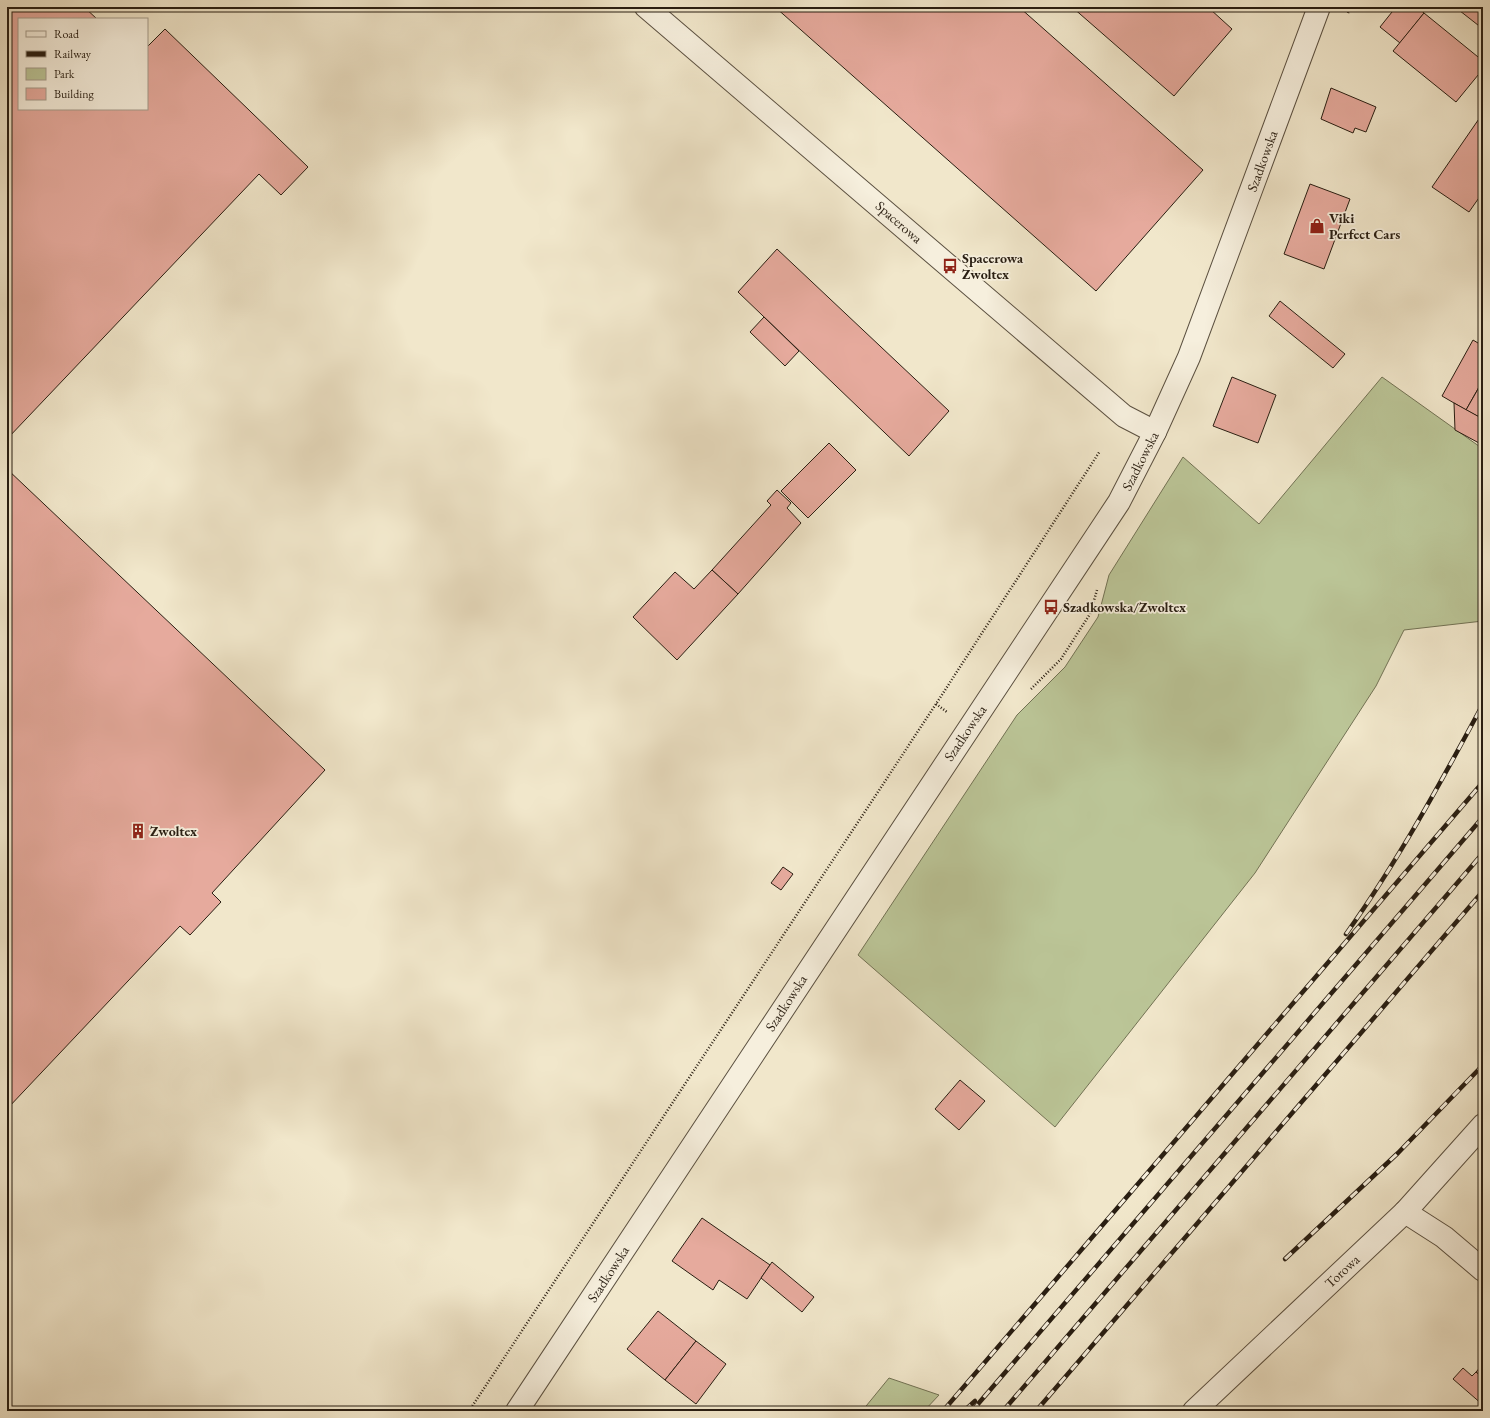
<svg xmlns="http://www.w3.org/2000/svg" width="1490" height="1418" viewBox="0 0 1490 1418" font-family="'EB Garamond',serif">
  <rect width="100%" height="100%" fill="#f1e7cb"/>
  <filter id="stains"><feTurbulence type="fractalNoise" baseFrequency=".005" numOctaves="4"/><feColorMatrix values="0 0 0 0 .2 0 0 0 0 .09 0 0 0 0 .02 0 0 0 .5 -.17"/></filter>
  <radialGradient id="worn" r=".72"><stop offset=".6" stop-color="#630" stop-opacity="0"/><stop offset="1" stop-color="#630" stop-opacity=".3"/></radialGradient>
  <!-- green -->
  <g fill="#bbc597" stroke="#727254">
    <path d="M1382,377L1483,449V621L1404,630L1376,686L1255,873L1055,1127L858,955L1017,715L1065,667L1098,617L1109,575L1183,457L1259,524Z"/>
    <path d="M889,1378L939,1395L924,1411H862Z"/>
  </g>
  <!-- building -->
  <g fill="#e6aa9d" stroke="#291e12">
    <path d="M7,7H84L97,19H19V109H147V47L165,29L308,167L281,195L259,174L7,439Z"/>
    <path d="M775,7H1019L1203,170L1096,291Z"/>
    <path d="M1072,7H1212L1210,9L1232,29L1174,96Z"/>
    <path d="M1396,7H1417L1424,13L1400,43L1380,27Z"/>
    <path d="M1455,7H1483V29Z"/>
    <path d="M1424,13L1483,61V69L1456,102L1393,51Z"/>
    <path d="M1331,88L1376,107L1366,132L1355,128L1353,133L1321,119Z"/>
    <path d="M1483,113V192L1469,212L1432,187Z"/>
    <path d="M1310,184L1350,199L1324,269L1284,254Z"/>
    <path d="M777,249L949,411L909,456L738,292Z"/>
    <path d="M1280,301L1345,354L1333,368L1269,316Z"/>
    <path d="M764,317L799,351L785,366L750,332Z"/>
    <path d="M1473,340L1483,346V380L1466,410L1442,396Z"/>
    <path d="M1232,377L1276,395L1258,443L1213,426Z"/>
    <path d="M1482,382L1483,383V419L1466,410Z"/>
    <path d="M1454,403L1483,419V436L1479,443L1455,430Z"/>
    <path d="M829,443L856,470L808,518L781,491Z"/>
    <path d="M7,469L325,770L212,893L221,902L190,935L180,926L7,1109Z"/>
    <path d="M777,490L791,503L787,508L801,523L738,594L712,570L771,505L767,501Z"/>
    <path d="M712,570L738,594L677,660L633,617L675,572L694,589Z"/>
    <path d="M783,867L793,874L781,890L771,883Z"/>
    <path d="M960,1080L985,1101L959,1130L935,1109Z"/>
    <path d="M702,1218L770,1265L747,1299L719,1280L713,1290L672,1261Z"/>
    <path d="M772,1262L814,1297L802,1312L761,1278Z"/>
    <path d="M658,1311L696,1341L665,1380L627,1349Z"/>
    <path d="M696,1341L726,1364L696,1404L665,1380Z"/>
    <path d="M1483,1364V1378L1476,1372Z"/>
    <path d="M1463,1368L1472,1376L1476,1372L1483,1378V1405L1453,1379Z"/>
  </g>
  <g fill="none" stroke-linecap="round" stroke-linejoin="round">
    <defs>
      <g id="minor">
        <path d="M646,7L1124,416L1155,432"/>
        <path d="M1405,1212L1444,1237L1483,1270"/>
        <path d="M517,1411L1119,502L1155,432L1189,357L1319,7"/>
        <path d="M1194,1411L1405,1212L1483,1125"/>
      </g>
    </defs>
    <!-- minor casing -->
    <use href="#minor" stroke="#5b5040" stroke-width="24"/>
    <!-- path -->
    <g stroke="#291e12" stroke-width="2.5" stroke-dasharray="1 2" stroke-linecap="butt">
      <path d="M1348,13L1350,7"/>
      <path d="M1031,689L1061,659L1090,614L1097,590"/>
      <path d="M936,704L947,712"/>
      <path d="M469,1411L936,704L1100,451"/>
    </g>
    <!-- minor -->
    <use href="#minor" stroke="#f6efdd" stroke-width="22"/>
    <defs>
      <g id="rail">
        <path d="M1346,934C1398,861 1441,782 1483,704"/>
        <path d="M1285,1259L1398,1153L1483,1065"/>
        <path d="M943,1411L1483,782"/>
        <path d="M964,1411L975,1401"/>
        <path d="M972,1411L1483,817"/>
        <path d="M1003,1411L1483,853"/>
        <path d="M1036,1411L1483,891"/>
      </g>
    </defs>
    <!-- rail casing -->
    <use href="#rail" stroke="#291e12" stroke-width="4.5"/>
    <!-- rail -->
    <use href="#rail" stroke="#f6efdd" stroke-width="3" stroke-dasharray="9" stroke-linecap="butt"/>
  </g>
  <!-- icons -->
  <defs>
    <symbol id="shop-bare" viewBox="-9 -9 18 18"><path d="M-5-2.5h2.3a2.7 3.5 0 0 1 5.4 0H5L5.5 6h-11ZM-1.5-2.5h3a1.5 2.3 0 0 0-3 0Z" fill="#8f2418" stroke="#f6efdd" stroke-width="2.5" paint-order="stroke"/></symbol>
    <symbol id="bus-bare" viewBox="-9 -9 18 18"><path d="M-5-6H5V4H4V6H2V4H-2V6H-4V4H-5ZM-3.5-4V0h7V-4ZM-3.5 1.2v1.5H-2V1.2ZM2 1.2v1.5H3.5V1.2Z" fill="#8f2418" stroke="#f6efdd" stroke-width="2.5" paint-order="stroke"/></symbol>
    <symbol id="building-bare" viewBox="-9 -9 18 18"><path d="M-4-6H4V6H1V3H-1V6H-4ZM-2.5-4.3h1.7v1.8h-1.7ZM.8-4.3h1.7v1.8H.8ZM-2.5-1h1.7V.8h-1.7ZM.8-1h1.7V.8H.8Z" fill="#8f2418" stroke="#f6efdd" stroke-width="2.5" paint-order="stroke"/></symbol>
  </defs>
  <g fill-rule="evenodd">
    <use href="#shop-bare" x="1306" y="215" width="22" height="22"/>
    <use href="#bus-bare" x="939" y="255" width="22" height="22"/>
    <use href="#bus-bare" x="1040" y="596" width="22" height="22"/>
    <use href="#building-bare" x="127" y="820" width="22" height="22"/>
  </g>
  <g text-anchor="middle" dominant-baseline="central" stroke-width="3.5" stroke-linejoin="round" paint-order="stroke">
    <!-- street labels -->
    <g font-size="14" fill="#291e12" stroke="#f6efdd">
      <text transform="translate(1262 161) rotate(-70)">Szadkowska</text>
      <text transform="translate(899 222) rotate(41)">Spacerowa</text>
      <text transform="translate(1140 461) rotate(-63)">Szadkowska</text>
      <text transform="translate(965 733) rotate(-56)">Szadkowska</text>
      <text transform="translate(786 1003) rotate(-57)">Szadkowska</text>
      <text transform="translate(1342 1271) rotate(-43)">Torowa</text>
      <text transform="translate(608 1274) rotate(-57)">Szadkowska</text>
    </g>
    <!-- poi labels -->
    <g font-size="14" font-weight="bold" fill="#291e12" stroke="#f6efdd" text-anchor="start">
      <text x="1329" y="218">Viki<tspan x="1329" dy="16">Perfect Cars</tspan></text>
      <text x="962" y="258">Spacerowa<tspan x="962" dy="16">Zwoltex</tspan></text>
      <text x="1063" y="607">Szadkowska/Zwoltex</text>
      <text x="150" y="831">Zwoltex</text>
    </g>
  </g>
  <!-- margin -->
  <rect width="1490" height="1418" fill="none" stroke="#f1e7cb" stroke-width="24"/>
  <rect x="8" y="8" width="1474" height="1402" fill="none" stroke="#291e12" stroke-width="2"/>
  <rect x="12" y="12" width="1466" height="1394" fill="none" stroke="#291e12"/>
  <!-- legend -->
  <rect x="18" y="18" width="130" height="92" fill="#f6efdd" stroke="#a49b8c"/>
  <rect x="26" y="31" width="20" height="6" fill="#f6efdd" stroke="#a49b8c"/>
  <text x="54" y="38" font-size="12" fill="#291e12">Road</text>
  <rect x="26" y="51" width="20" height="6" fill="#291e12" stroke="#a49b8c"/>
  <text x="54" y="58" font-size="12" fill="#291e12">Railway</text>
  <rect x="26" y="68" width="20" height="12" fill="#bbc597" stroke="#a49b8c"/>
  <text x="54" y="78" font-size="12" fill="#291e12">Park</text>
  <rect x="26" y="88" width="20" height="12" fill="#e6aa9d" stroke="#a49b8c"/>
  <text x="54" y="98" font-size="12" fill="#291e12">Building</text>
  <rect width="100%" height="100%" filter="url(#stains)"/>
  <rect width="100%" height="100%" fill="url(#worn)"/>
</svg>
